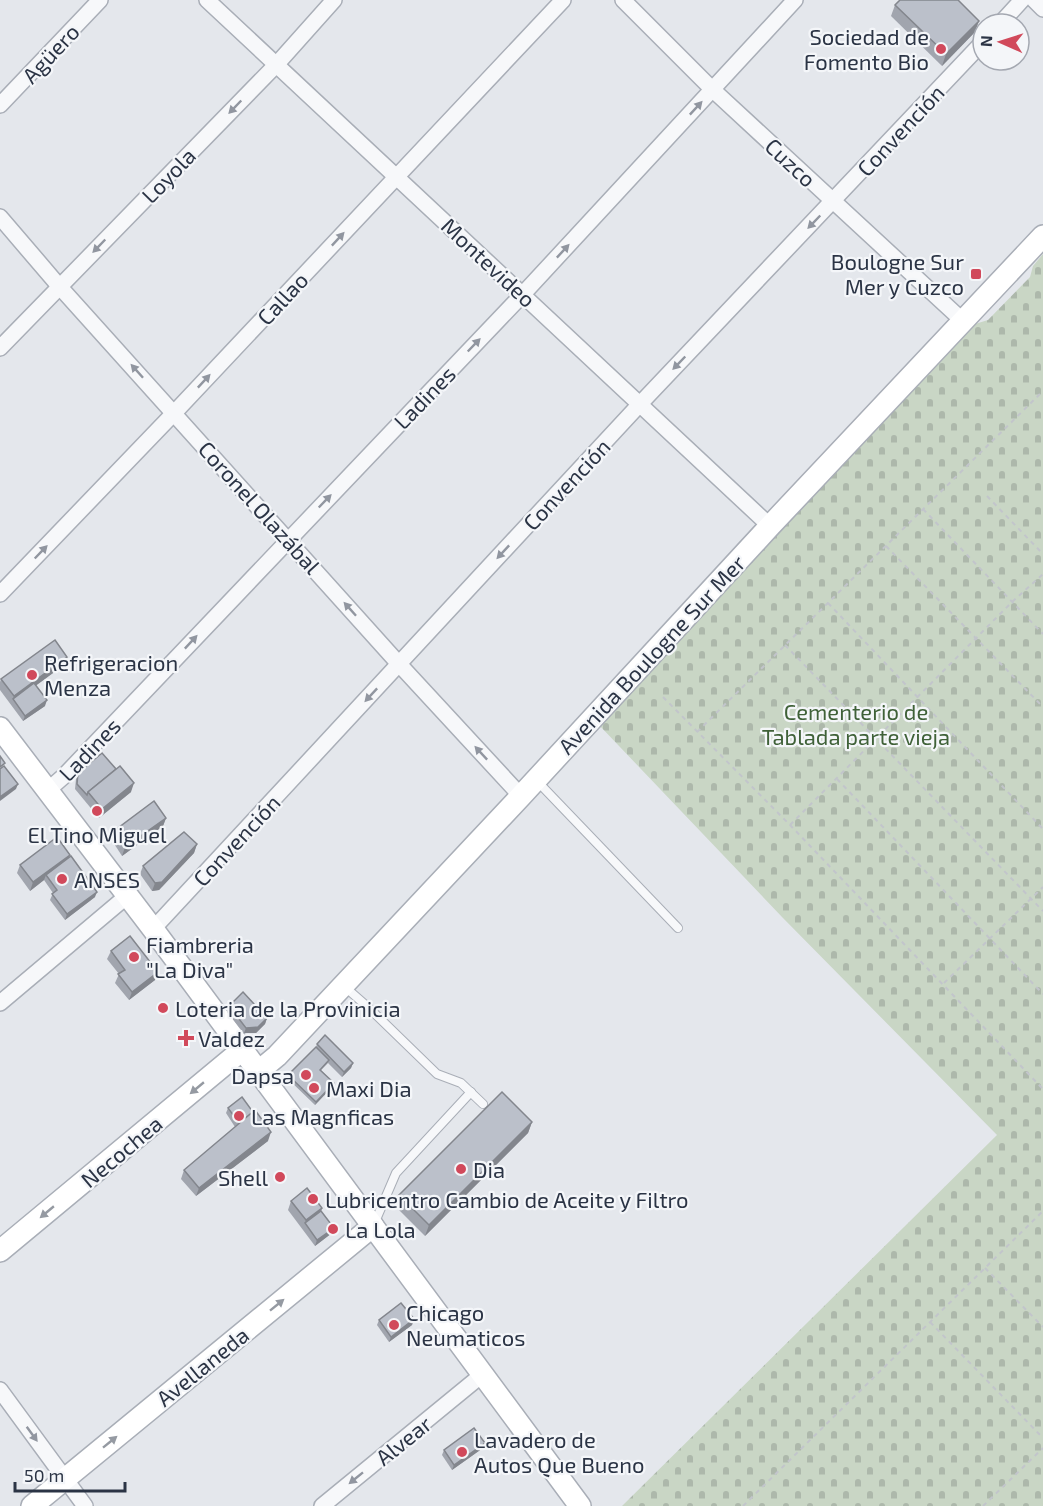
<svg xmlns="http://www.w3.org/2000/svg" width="1043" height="1506" viewBox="0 0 1043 1506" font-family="'Exo 2',sans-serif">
  <defs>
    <pattern id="cemetery-stones" width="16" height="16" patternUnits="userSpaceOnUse" patternTransform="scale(1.5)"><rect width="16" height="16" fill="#c9d6c5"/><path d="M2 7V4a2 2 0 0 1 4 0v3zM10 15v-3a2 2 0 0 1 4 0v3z" fill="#adb8ab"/></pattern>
  </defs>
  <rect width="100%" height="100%" fill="#e4e7ec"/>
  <!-- cemetery -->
  <path fill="url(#cemetery-stones)" d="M1043,254V1506H622L997,1135L782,917L599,725L975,324L988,320L1030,277L1033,266Z"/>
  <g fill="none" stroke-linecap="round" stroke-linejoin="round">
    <defs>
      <g id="lane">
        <path d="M537,781L678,928"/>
        <path d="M345,987L369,1008L437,1074L461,1083L483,1104"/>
        <path d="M375,1222L396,1173L471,1092"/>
      </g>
      <g id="street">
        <path d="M207,0L770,526"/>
        <path d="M623,0L713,90L963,321"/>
        <path d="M1034,0L1043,9"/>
        <path d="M1000,24L1022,0"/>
        <path d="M0,105L100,0"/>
        <path d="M0,217L59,286L399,664L521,796"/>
        <path d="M0,348L276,65L334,0"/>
        <path d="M0,594L175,412L563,0"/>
        <path d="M48,790L64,776L523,294L795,0"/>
        <path d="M153,929L639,405L983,42"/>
        <path d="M0,1003L127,896"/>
        <path d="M0,1390L85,1506"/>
        <path d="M322,1506L483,1374"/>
      </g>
      <g id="secondary">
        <path d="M0,728L153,929L580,1506"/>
        <path d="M259,1071L277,1056L521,796L770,526L1043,236"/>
        <path d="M0,1251L242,1050"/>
        <path d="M32,1506L373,1226"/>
      </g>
    </defs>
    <!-- lane casing -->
    <use href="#lane" stroke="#a9aeb7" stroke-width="10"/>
    <!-- street casing -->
    <use href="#street" stroke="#a9aeb7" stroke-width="18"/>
    <!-- secondary casing -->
    <use href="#secondary" stroke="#a9aeb7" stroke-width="24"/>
    <!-- path -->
    <g stroke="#c2c5cb" stroke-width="2" stroke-dasharray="4.5 4.5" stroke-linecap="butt">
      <path d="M987,496L1043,554"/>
      <path d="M923,509L1043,634"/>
      <path d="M886,546L1043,707"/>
      <path d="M828,603L1043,829"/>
      <path d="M785,645L1043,911"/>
      <path d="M663,697L790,825L1043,1089"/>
      <path d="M697,732L1043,391"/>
      <path d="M837,779L1043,994"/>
      <path d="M790,825L1012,602L1043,574"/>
      <path d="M944,983L1043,887"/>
      <path d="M985,1268L1043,1327"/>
      <path d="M930,1322L1043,1438"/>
      <path d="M743,1506L1043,1211"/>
      <path d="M983,1506L1043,1448"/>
    </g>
    <!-- lane -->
    <use href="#lane" stroke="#f7f8fa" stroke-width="8"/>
    <!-- street -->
    <use href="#street" stroke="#f7f8fa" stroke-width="15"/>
    <!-- secondary -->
    <use href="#secondary" stroke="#fff" stroke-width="21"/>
  </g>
  <!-- wall -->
  <g fill="#a1a5ae">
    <path d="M895,5L975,32L942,66L891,16Z"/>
    <path d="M67,657L64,665L36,685L45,706L23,721L0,690V682L1,679Z"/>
    <path d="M78,773L131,792L99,818L75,789L76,779Z"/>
    <path d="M166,818L163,826L122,856L111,839L114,831Z"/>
    <path d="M197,844L194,853L159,890L152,891L140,874L143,866Z"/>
    <path d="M69,858L95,897L65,920L50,900L53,893L44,880L30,891L17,873L20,865Z"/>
    <path d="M111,951L155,980L129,1000L115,983L119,974L107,959Z"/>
    <path d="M229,1006L267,1018L265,1024L256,1033H244L227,1012Z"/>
    <path d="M317,1044L353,1063L351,1068L342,1077L328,1063L321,1070L334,1083L333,1086L315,1105L287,1078L288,1075L316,1047Z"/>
    <path d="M228,1108L268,1141L196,1196L181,1179L184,1170L235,1127L226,1113Z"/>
    <path d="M532,1122L528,1133L425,1236L395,1206L399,1195Z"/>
    <path d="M291,1201L322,1208L321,1211L332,1233L315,1246L288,1210Z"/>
    <path d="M414,1319L412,1325L389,1342L377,1325L379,1320Z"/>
    <path d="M485,1443L483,1448L452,1470L442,1455L444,1450Z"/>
  </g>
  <!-- shaded-wall -->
  <g fill="#83868d">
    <path d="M979,21L975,32L942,66L946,54Z"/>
    <path d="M67,657L64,665L15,701L13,699L14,696Z"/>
    <path d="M47,700L45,706L23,721L25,716Z"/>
    <path d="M134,783L131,792L99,818L102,809Z"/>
    <path d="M18,784L16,789L0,801V797Z"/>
    <path d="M166,818L163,826L122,856L125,847Z"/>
    <path d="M197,844L194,853L159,890L152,891L155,883Z"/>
    <path d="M70,855L67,863L46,875L44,880L30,891L33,882Z"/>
    <path d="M97,892L95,897L65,920L67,914Z"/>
    <path d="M158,972L155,980L129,1000L132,992Z"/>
    <path d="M267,1018L265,1024L256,1033H244L246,1028Z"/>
    <path d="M353,1063L351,1068L342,1077L344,1072Z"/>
    <path d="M334,1083L333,1086L315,1105L316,1102Z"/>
    <path d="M532,1122L528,1133L425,1236L429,1225Z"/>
    <path d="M271,1132L268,1141L196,1196L199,1188Z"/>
    <path d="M322,1208L319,1216L305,1223L306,1220Z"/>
    <path d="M334,1228L332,1233L315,1246L317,1240Z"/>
    <path d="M414,1319L412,1325L389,1342L391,1337Z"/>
    <path d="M485,1443L483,1448L452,1470L454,1465Z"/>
  </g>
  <!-- building -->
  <g fill="#bbc0ca" stroke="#83868d" stroke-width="1.5">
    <path d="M900,0H958L979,21L946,54L895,5Z"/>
    <path d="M55,640L67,657L14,696L1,679Z"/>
    <path d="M34,683L47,700L25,716L13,699Z"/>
    <path d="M102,753L116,769L88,792L87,795L77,784L78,773Z"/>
    <path d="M0,756L5,763L0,767Z"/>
    <path d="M4,766L18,784L0,797V769Z"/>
    <path d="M120,766L134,783L102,809L88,792Z"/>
    <path d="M154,801L166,818L125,847L114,831Z"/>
    <path d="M184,832L197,844L162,882L155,883L143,866Z"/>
    <path d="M57,837L70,855L33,882L20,865Z"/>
    <path d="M71,856L97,892L67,914L52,894L57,890L46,875Z"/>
    <path d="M130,936L158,972L132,992L118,974L125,970L111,951Z"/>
    <path d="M243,992L267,1018L258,1027L246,1028L229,1006Z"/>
    <path d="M325,1035L353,1063L344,1072L317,1044Z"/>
    <path d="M316,1047L329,1060L320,1070L334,1083L316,1102L288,1075Z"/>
    <path d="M502,1092L532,1122L429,1225L399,1195Z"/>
    <path d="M242,1097L253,1112L239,1123L228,1108Z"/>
    <path d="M255,1110L271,1132L199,1188L184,1170Z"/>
    <path d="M307,1188L322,1208L306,1220L291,1201Z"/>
    <path d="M321,1211L334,1228L317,1240L305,1223Z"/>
    <path d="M401,1303L414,1319L391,1337L379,1320Z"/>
    <path d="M474,1428L485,1443L454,1465L444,1450Z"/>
  </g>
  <!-- one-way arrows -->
  <defs><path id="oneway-solid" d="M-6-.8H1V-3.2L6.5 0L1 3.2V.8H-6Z" transform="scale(1.5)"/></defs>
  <g fill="#9196a0">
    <use href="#oneway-solid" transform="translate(235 107) rotate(134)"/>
    <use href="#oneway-solid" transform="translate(696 108) rotate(-47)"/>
    <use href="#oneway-solid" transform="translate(814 222) rotate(134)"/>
    <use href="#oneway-solid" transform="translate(338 239) rotate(-47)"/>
    <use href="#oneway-solid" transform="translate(99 246) rotate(134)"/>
    <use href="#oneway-solid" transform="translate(563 251) rotate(-47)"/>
    <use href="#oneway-solid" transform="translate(474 345) rotate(-46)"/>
    <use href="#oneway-solid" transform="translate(679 363) rotate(134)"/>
    <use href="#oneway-solid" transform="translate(137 371) rotate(-132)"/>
    <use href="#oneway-solid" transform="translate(204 381) rotate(-47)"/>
    <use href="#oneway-solid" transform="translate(325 501) rotate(-46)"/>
    <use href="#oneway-solid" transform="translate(41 552) rotate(-46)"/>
    <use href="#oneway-solid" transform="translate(503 552) rotate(133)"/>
    <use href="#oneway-solid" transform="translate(350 609) rotate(-132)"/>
    <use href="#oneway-solid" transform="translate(191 642) rotate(-47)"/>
    <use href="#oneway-solid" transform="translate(371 695) rotate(133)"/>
    <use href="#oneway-solid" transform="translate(481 753) rotate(-133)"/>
    <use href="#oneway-solid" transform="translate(32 1434) rotate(54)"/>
    <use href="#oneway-solid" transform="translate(356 1478) rotate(141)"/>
  </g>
  <g fill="#959aa2">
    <use href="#oneway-solid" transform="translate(197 1088) rotate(140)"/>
    <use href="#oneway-solid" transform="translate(47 1212) rotate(140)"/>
    <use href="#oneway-solid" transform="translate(277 1305) rotate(-39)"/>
    <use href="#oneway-solid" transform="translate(110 1442) rotate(-39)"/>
  </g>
  <!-- markers -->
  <g fill="#d1495b" stroke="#f4f6f9" stroke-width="2">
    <circle cx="941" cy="49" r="6"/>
    <rect x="970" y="268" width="12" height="12" rx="3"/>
    <circle cx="32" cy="675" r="6"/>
    <circle cx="97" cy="811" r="6"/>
    <circle cx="62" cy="879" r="6"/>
    <circle cx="134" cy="957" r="6"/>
    <circle cx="163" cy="1008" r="6"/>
    <path d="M183 1029h6v6h6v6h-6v6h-6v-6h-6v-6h6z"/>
    <circle cx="306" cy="1075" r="6"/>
    <circle cx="314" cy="1088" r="6"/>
    <circle cx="239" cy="1116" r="6"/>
    <circle cx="461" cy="1169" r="6"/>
    <circle cx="280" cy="1177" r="6"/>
    <circle cx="313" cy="1199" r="6"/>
    <circle cx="333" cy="1229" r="6"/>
    <circle cx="394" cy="1325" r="6"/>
    <circle cx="462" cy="1452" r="6"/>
  </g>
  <g text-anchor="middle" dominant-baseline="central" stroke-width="4.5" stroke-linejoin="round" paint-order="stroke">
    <!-- poi labels -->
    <g font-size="22" fill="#2b3445" stroke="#f4f6f9" text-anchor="start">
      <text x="929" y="36" text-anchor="end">Sociedad de<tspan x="929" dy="25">Fomento Bio</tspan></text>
      <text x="964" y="261" text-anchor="end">Boulogne Sur<tspan x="964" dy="25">Mer y Cuzco</tspan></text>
      <text x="44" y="662">Refrigeracion<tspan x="44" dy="25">Menza</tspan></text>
      <text x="97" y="834" text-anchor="middle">El Tino Miguel</text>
      <text x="74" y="879">ANSES</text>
      <text x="146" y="944">Fiambreria<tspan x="146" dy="25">"La Diva"</tspan></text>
      <text x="175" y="1008">Loteria de la Provinicia</text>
      <text x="198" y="1038">Valdez</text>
      <text x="294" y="1075" text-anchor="end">Dapsa</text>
      <text x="326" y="1088">Maxi Dia</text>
      <text x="251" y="1116">Las Magnficas</text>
      <text x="473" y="1169">Dia</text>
      <text x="268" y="1177" text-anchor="end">Shell</text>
      <text x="325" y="1199">Lubricentro Cambio de Aceite y Filtro</text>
      <text x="345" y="1229">La Lola</text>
      <text x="406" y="1312">Chicago<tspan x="406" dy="25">Neumaticos</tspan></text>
      <text x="474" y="1439">Lavadero de<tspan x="474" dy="25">Autos Que Bueno</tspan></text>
    </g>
    <!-- street labels -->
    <g font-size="22" fill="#2b3445" stroke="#f4f6f9">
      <text transform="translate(50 53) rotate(-47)">Agüero</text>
      <text transform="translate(900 130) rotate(-47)">Convención</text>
      <text transform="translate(791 162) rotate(43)">Cuzco</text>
      <text transform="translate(168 175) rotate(-46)">Loyola</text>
      <text transform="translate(489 262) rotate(43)">Montevideo</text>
      <text transform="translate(282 298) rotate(-47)">Callao</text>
      <text transform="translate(424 397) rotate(-46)">Ladines</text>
      <text transform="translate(566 484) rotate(-47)">Convención</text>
      <text transform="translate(260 507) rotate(48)">Coronel Olazábal</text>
      <text transform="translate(651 654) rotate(-47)">Avenida Boulogne Sur Mer</text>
      <text transform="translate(89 749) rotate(-46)">Ladines</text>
      <text transform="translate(236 840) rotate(-47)">Convención</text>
      <text transform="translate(121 1151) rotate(-40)">Necochea</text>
      <text transform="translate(202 1366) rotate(-39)">Avellaneda</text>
      <text transform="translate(403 1440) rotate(-39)">Alvear</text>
    </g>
    <!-- park labels -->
    <g font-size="22" fill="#3f6138" stroke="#f4f6f9">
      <text x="856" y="711">Cementerio de<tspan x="856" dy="25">Tablada parte vieja</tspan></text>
    </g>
  </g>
  <!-- north arrow -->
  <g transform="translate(1001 42) rotate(273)"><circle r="28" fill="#f4f6f9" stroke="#a4a8b1" stroke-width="1.5"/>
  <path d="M0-4.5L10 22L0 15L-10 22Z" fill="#d1495b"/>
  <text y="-9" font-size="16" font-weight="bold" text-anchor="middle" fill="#2b3445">N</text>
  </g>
  <!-- scale -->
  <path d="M15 1482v9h110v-9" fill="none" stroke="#2b3445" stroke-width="3"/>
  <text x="24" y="1482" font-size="18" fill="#2b3445" stroke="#f4f6f9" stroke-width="4.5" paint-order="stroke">50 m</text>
</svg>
